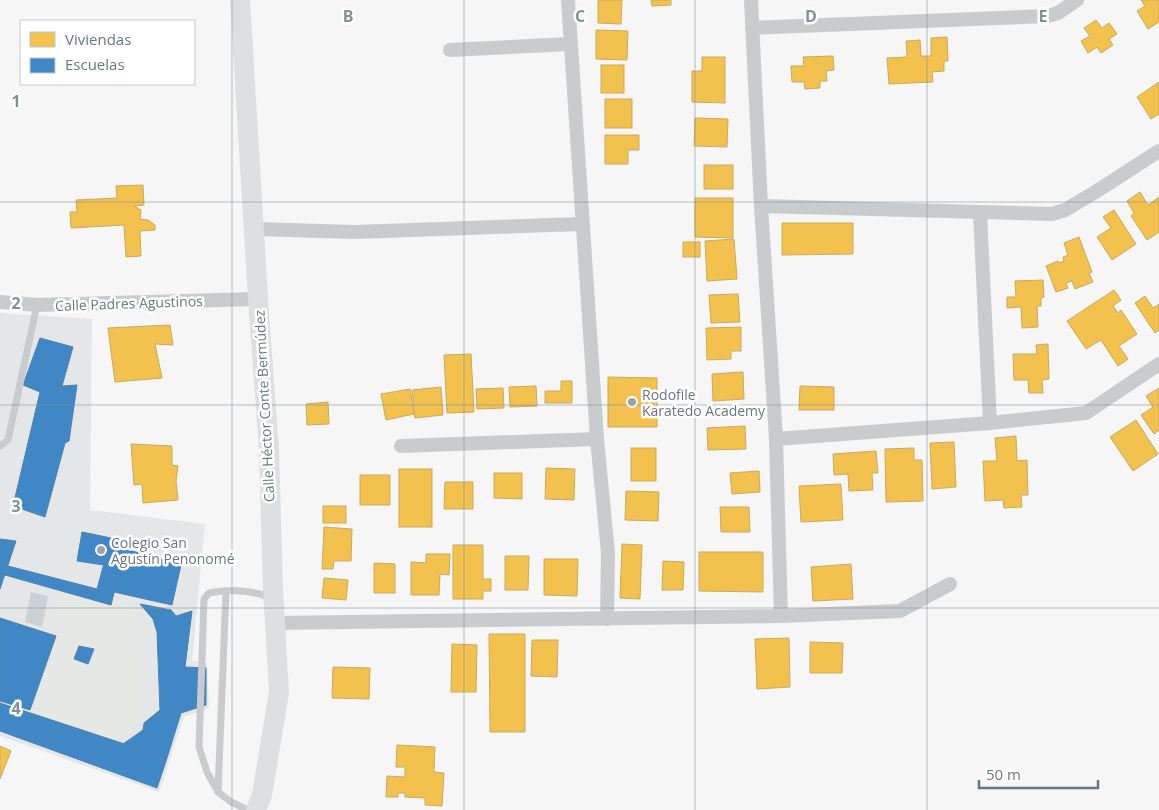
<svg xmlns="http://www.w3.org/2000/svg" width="1159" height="810" viewBox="0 0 1159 810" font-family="'Open Sans',sans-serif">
  <rect width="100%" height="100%" fill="#f6f6f6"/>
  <!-- built -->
  <path fill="#e5e6e7" d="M0,313L92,319L90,510L205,524L192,661L207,663L209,708L184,717L159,792L0,736Z"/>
  <!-- green -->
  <path fill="#e5e8e4" d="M61,593L110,608H113L115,598L131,603L130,608L139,609L140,714L138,715L139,720L121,741L32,712L59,633L49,629Z"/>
  <!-- water -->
  <path fill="#cbd1d4" d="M31,592L48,596L42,627L25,622Z"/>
  <!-- homes -->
  <g fill="#f2c14e" stroke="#c9ab5e">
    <path d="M598,0H622L621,24L598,23Z"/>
    <path d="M651,0H671V5L652,6Z"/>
    <path d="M1141,0H1159V22L1148,29L1137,11L1145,6Z"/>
    <path d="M1096,20L1102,28L1109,23L1117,34L1109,39L1113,45L1101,53L1097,47L1088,53L1081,41L1090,36L1084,28Z"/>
    <path d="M596,30L628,31L627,60L596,59Z"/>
    <path d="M947,37L948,61H944V71L932,72L933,82L889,84L887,58L907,57L906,41L920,40L921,56H931V38Z"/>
    <path d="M833,56L834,70L826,71L827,81H820V88L805,89L804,82H792L791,66H804L803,57Z"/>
    <path d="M702,57H725V103L692,102V71H702Z"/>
    <rect x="601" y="65" width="23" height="28"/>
    <path d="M1159,82V114L1151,119L1137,97Z"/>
    <rect x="605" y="99" width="27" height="29"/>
    <path d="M695,118L728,119L727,147L694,146Z"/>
    <path d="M605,135H639V150H628V164H605Z"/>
    <rect x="704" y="165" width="29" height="24"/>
    <path d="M143,185L144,205L134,206L141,210L140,219L148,220L155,225V230L140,231L141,256L126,257L124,225L71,228L70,212H77L76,200L117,198L116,186Z"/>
    <path d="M1140,192L1148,205L1159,197V232L1147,240L1131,216L1134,213L1127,201Z"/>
    <path d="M695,198H733V238L695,237Z"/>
    <path d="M1114,210L1136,244L1112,260L1097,237L1111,228L1103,217Z"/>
    <path d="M782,223H853V254L782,255Z"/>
    <path d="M1079,237L1092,272L1089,273L1093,282L1075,289L1072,281L1066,283L1068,288L1056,292L1046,266L1058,261L1059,263L1064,261L1063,257L1068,255L1064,243Z"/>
    <path d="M734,239L737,279L707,281L705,241Z"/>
    <rect x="683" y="242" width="17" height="15"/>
    <path d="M1043,280L1044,297L1041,298V306H1037L1038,327L1022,328L1021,307L1007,308V297H1016L1015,281Z"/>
    <path d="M1114,290L1121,300L1113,306L1118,313L1121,310L1137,334L1119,346L1128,359L1118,366L1101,340L1086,349L1067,321Z"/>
    <path d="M738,294L740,322L711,323L709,295Z"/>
    <path d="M1145,296L1153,308L1159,304V330L1155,333L1135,303Z"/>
    <path d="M170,325L173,345L155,344L162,378L115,382L108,328Z"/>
    <path d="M741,327V351H731V359L707,360L706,328Z"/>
    <path d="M1048,344L1049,379L1042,380L1043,393H1029L1028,380H1014L1013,354H1037L1036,345Z"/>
    <path d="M471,354L474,412L447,413L444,355Z"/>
    <path d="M743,372L744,399L713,401L712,374Z"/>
    <path d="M608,377L657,378V427H608Z"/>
    <path d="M561,381H572V403H545V391H561Z"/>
    <path d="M536,386L537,406L510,407L509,387Z"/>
    <path d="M800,386L834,387V410H799Z"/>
    <path d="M441,387L443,415L415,418L412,390Z"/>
    <path d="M503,388L504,408L477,409L476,389Z"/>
    <path d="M1159,388V430L1154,434L1141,415L1153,407L1146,396Z"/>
    <path d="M410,389L414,414L386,420L381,394Z"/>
    <path d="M328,402L329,424L307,425L306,404Z"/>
    <path d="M1136,420L1158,454L1133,471L1110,437Z"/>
    <path d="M745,426L746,449L708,450L707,428Z"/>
    <path d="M1016,436L1017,461L1027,460L1028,495H1021L1022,507L1004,508L1003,500L985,501L983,461H997L995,438Z"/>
    <path d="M954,442L956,487L932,489L930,443Z"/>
    <path d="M131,444L172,446V465L178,466L176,481L178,500L143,503L142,484L134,485Z"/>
    <rect x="631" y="448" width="25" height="33"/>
    <path d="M914,448V460H922L923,501L886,502L885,449Z"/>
    <path d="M876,451L878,473H872L873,490L849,491L848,474L834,475L833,454Z"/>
    <path d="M546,468L575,469L574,500L545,499Z"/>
    <rect x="399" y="469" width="33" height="58"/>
    <path d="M759,471L760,492L732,494L730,473Z"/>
    <path d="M494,473H522V499L494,498Z"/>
    <rect x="360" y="475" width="30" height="30"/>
    <path d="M445,482H473V509H444Z"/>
    <path d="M841,484L843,520L801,522L799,486Z"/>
    <path d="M626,491L659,492L658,521L625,520Z"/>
    <rect x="323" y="506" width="23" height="17"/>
    <path d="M720,507H749L750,532H721Z"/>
    <path d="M324,527L352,529L351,561H334L333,569H322Z"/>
    <path d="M622,544L642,545L640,599L620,598Z"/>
    <path d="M453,545H483V579H491V591H483V599H453Z"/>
    <path d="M699,552H763V592L699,591Z"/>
    <path d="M426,554H450L449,575L440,574L439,595H411V562L426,563Z"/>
    <path d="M505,556H529L528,590H505Z"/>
    <path d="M544,559H578L577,596L544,595Z"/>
    <path d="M663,561L684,562L683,590H662Z"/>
    <path d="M374,563L395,564V593H374Z"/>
    <path d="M851,564L853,599L813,601L811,567Z"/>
    <path d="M324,578L348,580L346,600L322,598Z"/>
    <path d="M489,634H525V732H490Z"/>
    <path d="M789,638L790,687L757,689L755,639Z"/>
    <path d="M532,640H558L557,677L531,676Z"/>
    <path d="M810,642L843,643L842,673H810Z"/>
    <path d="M452,644L477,645L476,692H451Z"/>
    <path d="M333,667L370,668L369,699L332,698Z"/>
    <path d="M397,745L435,747L434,772L444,773L442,806L425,805V798L405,797V793H398V797H386L387,776L405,777V767H396Z"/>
    <path d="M0,746L11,751L0,779Z"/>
  </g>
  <!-- schools -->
  <g fill="#3f88c5" stroke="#4c83b1">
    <path d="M40,338L73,347L62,386L77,385L69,441L65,443L45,517L13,506L40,392L23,385Z"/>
    <path d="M82,532L111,538L104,565L77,561Z"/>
    <path d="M111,538L126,544L111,605L5,575L8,566L97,589Z"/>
    <path d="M0,539L16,541L0,589Z"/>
    <path d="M125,549L181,565L172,605L114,592Z"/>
    <path d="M140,604L171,610L176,616L192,611L185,667L206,668V705L181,713L167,758L123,744L143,730L144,723L160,710L157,632L153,619Z"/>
    <path d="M0,618L56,636L30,710L0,701Z"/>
    <path d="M79,646L94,649L88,664L74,659Z"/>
    <path d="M0,703L167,758L157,788L0,731Z"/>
  </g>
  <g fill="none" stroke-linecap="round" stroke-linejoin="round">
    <!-- lane -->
    <g stroke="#c9cbcc" stroke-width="7">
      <path d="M0,446L8,440L37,305"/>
      <path d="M218,792L226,591"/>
      <path d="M248,810L231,802L218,792L207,772L199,747L204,599L209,593C229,589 252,590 271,598"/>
    </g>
    <!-- street -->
    <g stroke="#c9cbcc" stroke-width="14">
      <path d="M568,0L597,439L608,553L607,619"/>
      <path d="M752,28L1048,16L1058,13L1077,0"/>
      <path d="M450,50L570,44"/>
      <path d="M761,206L1052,214L1065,210L1097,191L1159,151"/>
      <path d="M980,213L990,423"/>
      <path d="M254,229L355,232L581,224"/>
      <path d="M0,302L37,305L258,299"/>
      <path d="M776,439L990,423L1086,413L1159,364"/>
      <path d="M401,446L597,439"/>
      <path d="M781,616L900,611L950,584"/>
      <path d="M275,623L781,616L776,439L761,206L751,0"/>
    </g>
    <!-- secondary -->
    <path stroke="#dedfe0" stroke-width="20" d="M240,0L258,299L269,450L273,590L279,692L262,795L256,810"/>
  </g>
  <!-- grid -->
  <path fill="none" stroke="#858f99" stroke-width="1" stroke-opacity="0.55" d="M232,0V810M464,0V810M695,0V810M927,0V810M0,202H1159M0,405H1159M0,608H1159"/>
  <!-- markers -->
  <g fill="#9ba3ab" stroke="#fff" stroke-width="2">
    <circle cx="632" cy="402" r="5"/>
    <circle cx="101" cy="550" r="5"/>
  </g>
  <g text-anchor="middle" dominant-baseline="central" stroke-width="5" stroke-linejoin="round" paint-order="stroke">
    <!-- street labels -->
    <g font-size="14" fill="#6a7782" stroke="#fff">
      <text transform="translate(129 303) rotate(-2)">Calle Padres Agustinos</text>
      <text transform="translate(264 406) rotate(-93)">Calle Héctor Conte Bermúdez</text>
    </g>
    <!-- poi labels -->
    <g font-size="14" fill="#6a7782" stroke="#fff" text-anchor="start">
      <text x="642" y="394">Rodofile<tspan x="642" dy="16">Karatedo Academy</tspan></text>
      <text x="111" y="542">Colegio San<tspan x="111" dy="16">Agustín Penonomé</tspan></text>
    </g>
  </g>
  <g font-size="16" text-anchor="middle" font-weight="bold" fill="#858f99" stroke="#fff" stroke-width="5" stroke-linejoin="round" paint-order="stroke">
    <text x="348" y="22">B</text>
    <text x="580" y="22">C</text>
    <text x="811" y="22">D</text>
    <text x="1043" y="22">E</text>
    <text x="16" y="107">1</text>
    <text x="16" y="309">2</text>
    <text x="16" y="512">3</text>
    <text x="16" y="714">4</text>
  </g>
  <!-- legend -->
  <rect x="20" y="20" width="175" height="65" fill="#ffffff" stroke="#c3c9cd"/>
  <rect x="30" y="32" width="25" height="15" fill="#f2c14e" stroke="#c3c9cd"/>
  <text x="65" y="45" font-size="15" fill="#6a7782">Viviendas</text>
  <rect x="30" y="58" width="25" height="15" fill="#3f88c5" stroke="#c3c9cd"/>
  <text x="65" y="70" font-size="15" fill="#6a7782">Escuelas</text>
  <!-- scale -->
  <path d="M979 780v8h119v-8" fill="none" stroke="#6a7782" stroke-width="2.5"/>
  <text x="986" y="780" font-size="15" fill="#6a7782" stroke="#ffffff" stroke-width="4" paint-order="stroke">50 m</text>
</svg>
